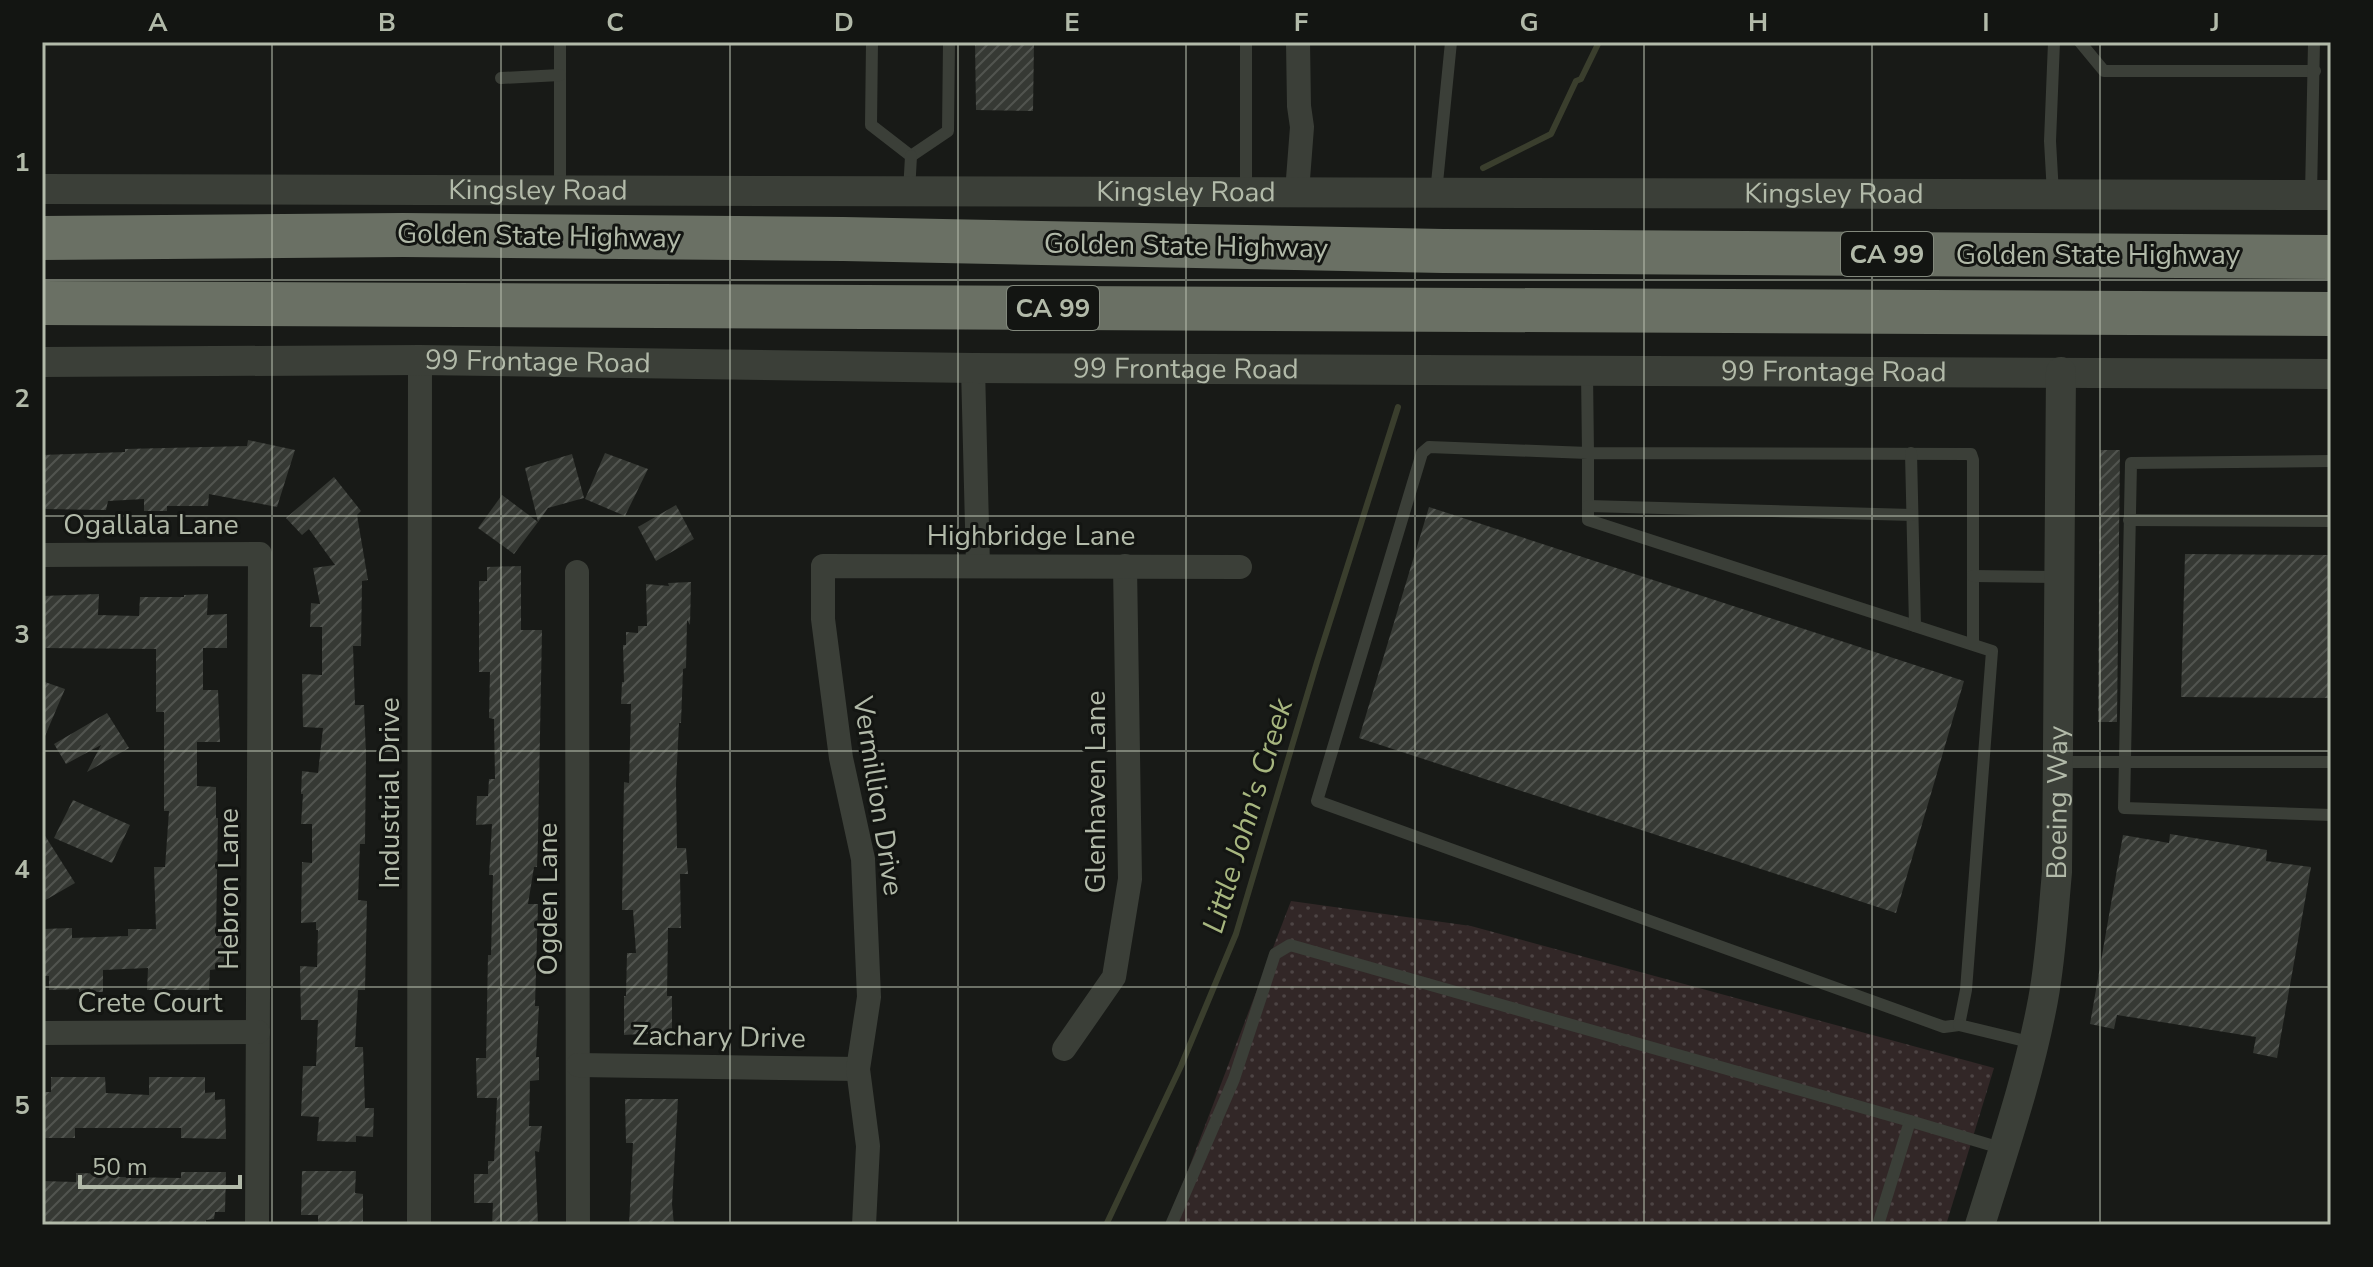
<svg xmlns="http://www.w3.org/2000/svg" width="2373" height="1267" viewBox="0 0 2373 1267" font-family="'Nunito Sans',sans-serif">
  <defs>
    <pattern id="grass-dots" width="8" height="8" patternUnits="userSpaceOnUse" patternTransform="scale(2)"><rect width="8" height="8" fill="#322727"/><path d="M2 2h.1M6 6h.1" fill="none" stroke="#4d4444" stroke-width="1.8" stroke-linecap="round"/></pattern>
    <pattern id="building-hatch" width="6" height="6" patternUnits="userSpaceOnUse" patternTransform="scale(2)"><rect width="6" height="6" fill="#363934"/><path d="M-1 1l2-2M0 6l6-6M5 7l2-2" fill="none" stroke="#51544f"/></pattern>
  </defs>
  <rect width="100%" height="100%" fill="#181a17"/>
  <!-- grass -->
  <path fill="url(#grass-dots)" d="M1291,901L1471,926L1994,1068L1946,1225H1167Z"/>
  <g fill="none" stroke-linecap="round" stroke-linejoin="round">
    <!-- stream -->
    <g stroke="#3a3e2d" stroke-width="6">
      <path d="M1483,168L1551,134L1576,81L1581,79L1599,42"/>
      <path d="M1106,1225L1181,1066L1236,934L1317,662L1398,407"/>
    </g>
  </g>
  <!-- building -->
  <g fill="url(#building-hatch)">
    <path d="M975,42H1034L1033,111L976,110Z"/>
    <path d="M248,440L295,450L277,507L209,494L208,506H167V511H144V499L108,501L106,510L42,509V455L125,452V449L247,446Z"/>
    <path d="M2100,450H2120L2117,722H2098Z"/>
    <path d="M605,453L648,469L625,516L585,499Z"/>
    <path d="M572,454L584,498L548,508L538,522L525,468Z"/>
    <path d="M334,477L361,511L357,515L368,580L362,581L361,646H353L355,705H364L366,754L365,844H360L358,900L367,901L365,990H358L355,1047H363L365,1108H374L373,1137L356,1136V1142L317,1141L319,1117L301,1116L303,1066H316L318,1020H301L300,966L317,967L318,930H316V922L301,923L302,862L312,863V824H301L303,794H301L302,771L318,773L323,728L303,727L302,674L322,675V627H310L311,603L320,604L313,568L335,565L309,529L302,535L286,518Z"/>
    <path d="M502,495L538,522L514,554L478,528Z"/>
    <path d="M676,505L694,539L656,561L638,527Z"/>
    <path d="M1429,507L1964,681L1896,913L1359,738Z"/>
    <path d="M2185,554L2331,555V698L2181,697Z"/>
    <path d="M521,566V630H542L538,838L537,867H534L528,904H538L535,1006H539L536,1057H539V1080L530,1081L529,1126H542L539,1152L535,1151L538,1225H492L493,1203H474V1174H488V1161H494L497,1098H477L476,1058H486L488,955H491L493,875H489L492,824L476,825L477,796H488L489,779H495L494,719L489,718L490,672H479V581H487V567Z"/>
    <path d="M691,582L690,625L687,620L686,668L683,669L681,723H679L676,784L677,848H686L688,874H680L681,928H668L667,996H672V1032L624,1035V996H626L627,953H636L633,910H622L624,782L629,783L631,704H621L622,682H624L623,645H626V632L638,633V626H647L646,584L669,586L668,583Z"/>
    <path d="M99,594L98,615L139,616L140,597H184V595L208,594L207,615L227,614V648H203V690H218L220,742H197V786L216,787V818H218L216,936H228L225,968L210,970L209,990H147L148,968L103,970V992H79V989L49,990V976H42V929L72,928V938L128,936V929H156L154,867H165L169,811H164V712H156V649L42,648V596Z"/>
    <path d="M42,681L65,689L42,743Z"/>
    <path d="M107,713L129,748L87,772L101,745L66,764L54,744Z"/>
    <path d="M73,800L130,825L112,863L54,838Z"/>
    <path d="M42,831L75,883L42,902Z"/>
    <path d="M2170,834L2267,850L2266,861L2311,867L2277,1058L2253,1053L2256,1037L2117,1015L2114,1029L2090,1024L2123,835L2169,843Z"/>
    <path d="M51,1077H105L106,1093L149,1095V1077H205V1093L215,1092V1100L225,1099L226,1139L181,1138V1128H75V1138H42V1092H51Z"/>
    <path d="M625,1099H678L672,1204L674,1225H629L633,1143H626Z"/>
    <path d="M302,1171H356L355,1193L363,1194V1225H318V1215H301Z"/>
    <path d="M181,1172H226L225,1212H215L214,1219L206,1220V1225L102,1223V1225H44V1213L42,1214V1181L76,1182V1173L119,1174V1177L181,1178Z"/>
  </g>
  <g fill="none" stroke-linecap="round" stroke-linejoin="round">
    <!-- service -->
    <g stroke="#3b3f38" stroke-width="12">
      <path d="M560,42V188"/>
      <path d="M872,42L871,125L911,156"/>
      <path d="M1246,42V192"/>
      <path d="M2080,42L2104,71H2315"/>
      <path d="M501,78L560,75"/>
      <path d="M911,156L948,131L949,42"/>
      <path d="M909,192L911,156"/>
      <path d="M1436,193L1451,42"/>
      <path d="M2053,194L2050,141L2054,42"/>
      <path d="M2311,195L2314,42"/>
      <path d="M1587,373L1588,453L1429,447L1422,453L1317,801L1944,1027L1959,1025L1966,990L1992,651L1588,520V453L1971,454L1973,460V645"/>
      <path d="M1911,453L1915,626"/>
      <path d="M2331,461L2131,463L2124,808L2331,815"/>
      <path d="M1588,506L1912,515"/>
      <path d="M2129,520L2331,521"/>
      <path d="M1973,576L2058,577"/>
      <path d="M2058,762H2331"/>
      <path d="M1959,1025L2033,1043"/>
      <path d="M1171,1225L1234,1079L1275,954L1290,945L1910,1121"/>
      <path d="M1878,1225L1910,1121L2004,1149"/>
    </g>
    <!-- minor -->
    <g stroke="#3b3f38" stroke-width="24">
      <path d="M1297,192L1302,127L1299,106L1298,42"/>
      <path d="M973,368L978,566"/>
      <path d="M42,555L260,554L257,1225"/>
      <path d="M577,572L578,1225"/>
      <path d="M42,1033L258,1032"/>
      <path d="M1064,1049L1114,977L1130,879L1125,566"/>
      <path d="M578,1065L858,1069"/>
      <path d="M419,1225L420,360"/>
      <path d="M864,1225L868,1146L858,1069L869,997L863,859L841,758L823,619V566L1240,567"/>
    </g>
    <!-- tertiary -->
    <g stroke="#3b3f38" stroke-width="30">
      <path id="s1" d="M42,189L2331,195"/>
      <path id="s2" d="M42,362L420,360L973,368L2331,374"/>
      <path id="s3" d="M1980,1225C2003,1151 2029,1076 2043,1000C2051,957 2053,915 2057,872L2061,372"/>
    </g>
    <!-- motorway -->
    <g stroke="#6a7064" stroke-width="44">
      <path d="M42,238L403,235L843,239L1443,251L2331,257"/>
      <path d="M42,303L2331,314"/>
    </g>
  </g>
  <!-- grid -->
  <path fill="none" stroke="#b2baa9" stroke-width="2" stroke-opacity="0.55" d="M272,42V1225M501,42V1225M730,42V1225M958,42V1225M1186,42V1225M1415,42V1225M1644,42V1225M1872,42V1225M2100,42V1225M42,280H2331M42,516H2331M42,751H2331M42,987H2331"/>
  <g text-anchor="middle" dominant-baseline="central" stroke-width="6" stroke-linejoin="round" paint-order="stroke">
    <!-- shield labels -->
    <g fill="#131512" stroke="#82887c" stroke-width="2">
      <rect x="1841" y="232" width="92" height="44" rx="6"/>
      <rect x="1007" y="286" width="92" height="44" rx="6"/>
    </g>
    <g font-size="26" font-weight="bold" fill="#b2baa9">
      <text x="1887" y="254">CA 99</text>
      <text x="1053" y="308">CA 99</text>
    </g>
    <!-- street labels -->
    <g font-size="28" fill="#b2baa9" stroke="#131512">
      <text stroke="none"><textPath href="#s1" startOffset="496">Kingsley Road</textPath></text>
      <text stroke="none"><textPath href="#s1" startOffset="1144">Kingsley Road</textPath></text>
      <text stroke="none"><textPath href="#s1" startOffset="1792">Kingsley Road</textPath></text>
      <text transform="translate(539 236) rotate(1)">Golden State Highway</text>
      <text transform="translate(1186 246) rotate(1)">Golden State Highway</text>
      <text x="2098" y="255">Golden State Highway</text>
      <text stroke="none"><textPath href="#s2" startOffset="496">99 Frontage Road</textPath></text>
      <text stroke="none"><textPath href="#s2" startOffset="1144">99 Frontage Road</textPath></text>
      <text stroke="none"><textPath href="#s2" startOffset="1792">99 Frontage Road</textPath></text>
      <text x="151" y="525">Ogallala Lane</text>
      <text x="1031" y="536">Highbridge Lane</text>
      <text transform="translate(1096 792) rotate(-90)">Glenhaven Lane</text>
      <text transform="translate(390 793) rotate(-90)">Industrial Drive</text>
      <text transform="translate(878 796) rotate(81)">Vermillion Drive</text>
      <text stroke="none"><textPath href="#s3" startOffset="432">Boeing Way</textPath></text>
      <text transform="translate(229 889) rotate(-90)">Hebron Lane</text>
      <text transform="translate(548 899) rotate(-90)">Ogden Lane</text>
      <text x="150" y="1003">Crete Court</text>
      <text transform="translate(719 1037) rotate(1)">Zachary Drive</text>
    </g>
    <!-- water labels -->
    <g font-size="30" font-style="italic" fill="#a7b67f" stroke="#131512">
      <text transform="translate(1248 816) rotate(-73)">Little John's Creek</text>
    </g>
  </g>
  <!-- border -->
  <rect width="2373" height="1267" fill="none" stroke="#131512" stroke-width="88"/>
  <!-- scale -->
  <path d="M80 1175v12h160v-12" fill="none" stroke="#b2baa9" stroke-width="4"/>
  <text x="92" y="1175" font-size="24" fill="#b2baa9" stroke="#131512" stroke-width="6" paint-order="stroke">50 m</text>
  <rect x="44" y="44" width="2285" height="1179" fill="none" stroke="#b2baa9" stroke-width="3"/>
  <g font-size="26" text-anchor="middle" font-weight="bold" fill="#b2baa9">
    <text x="158" y="31">A</text>
    <text x="387" y="31">B</text>
    <text x="615" y="31">C</text>
    <text x="844" y="31">D</text>
    <text x="1072" y="31">E</text>
    <text x="1301" y="31">F</text>
    <text x="1529" y="31">G</text>
    <text x="1758" y="31">H</text>
    <text x="1986" y="31">I</text>
    <text x="2215" y="31">J</text>
    <text x="22" y="171">1</text>
    <text x="22" y="407">2</text>
    <text x="22" y="643">3</text>
    <text x="22" y="878">4</text>
    <text x="22" y="1114">5</text>
  </g>
</svg>
